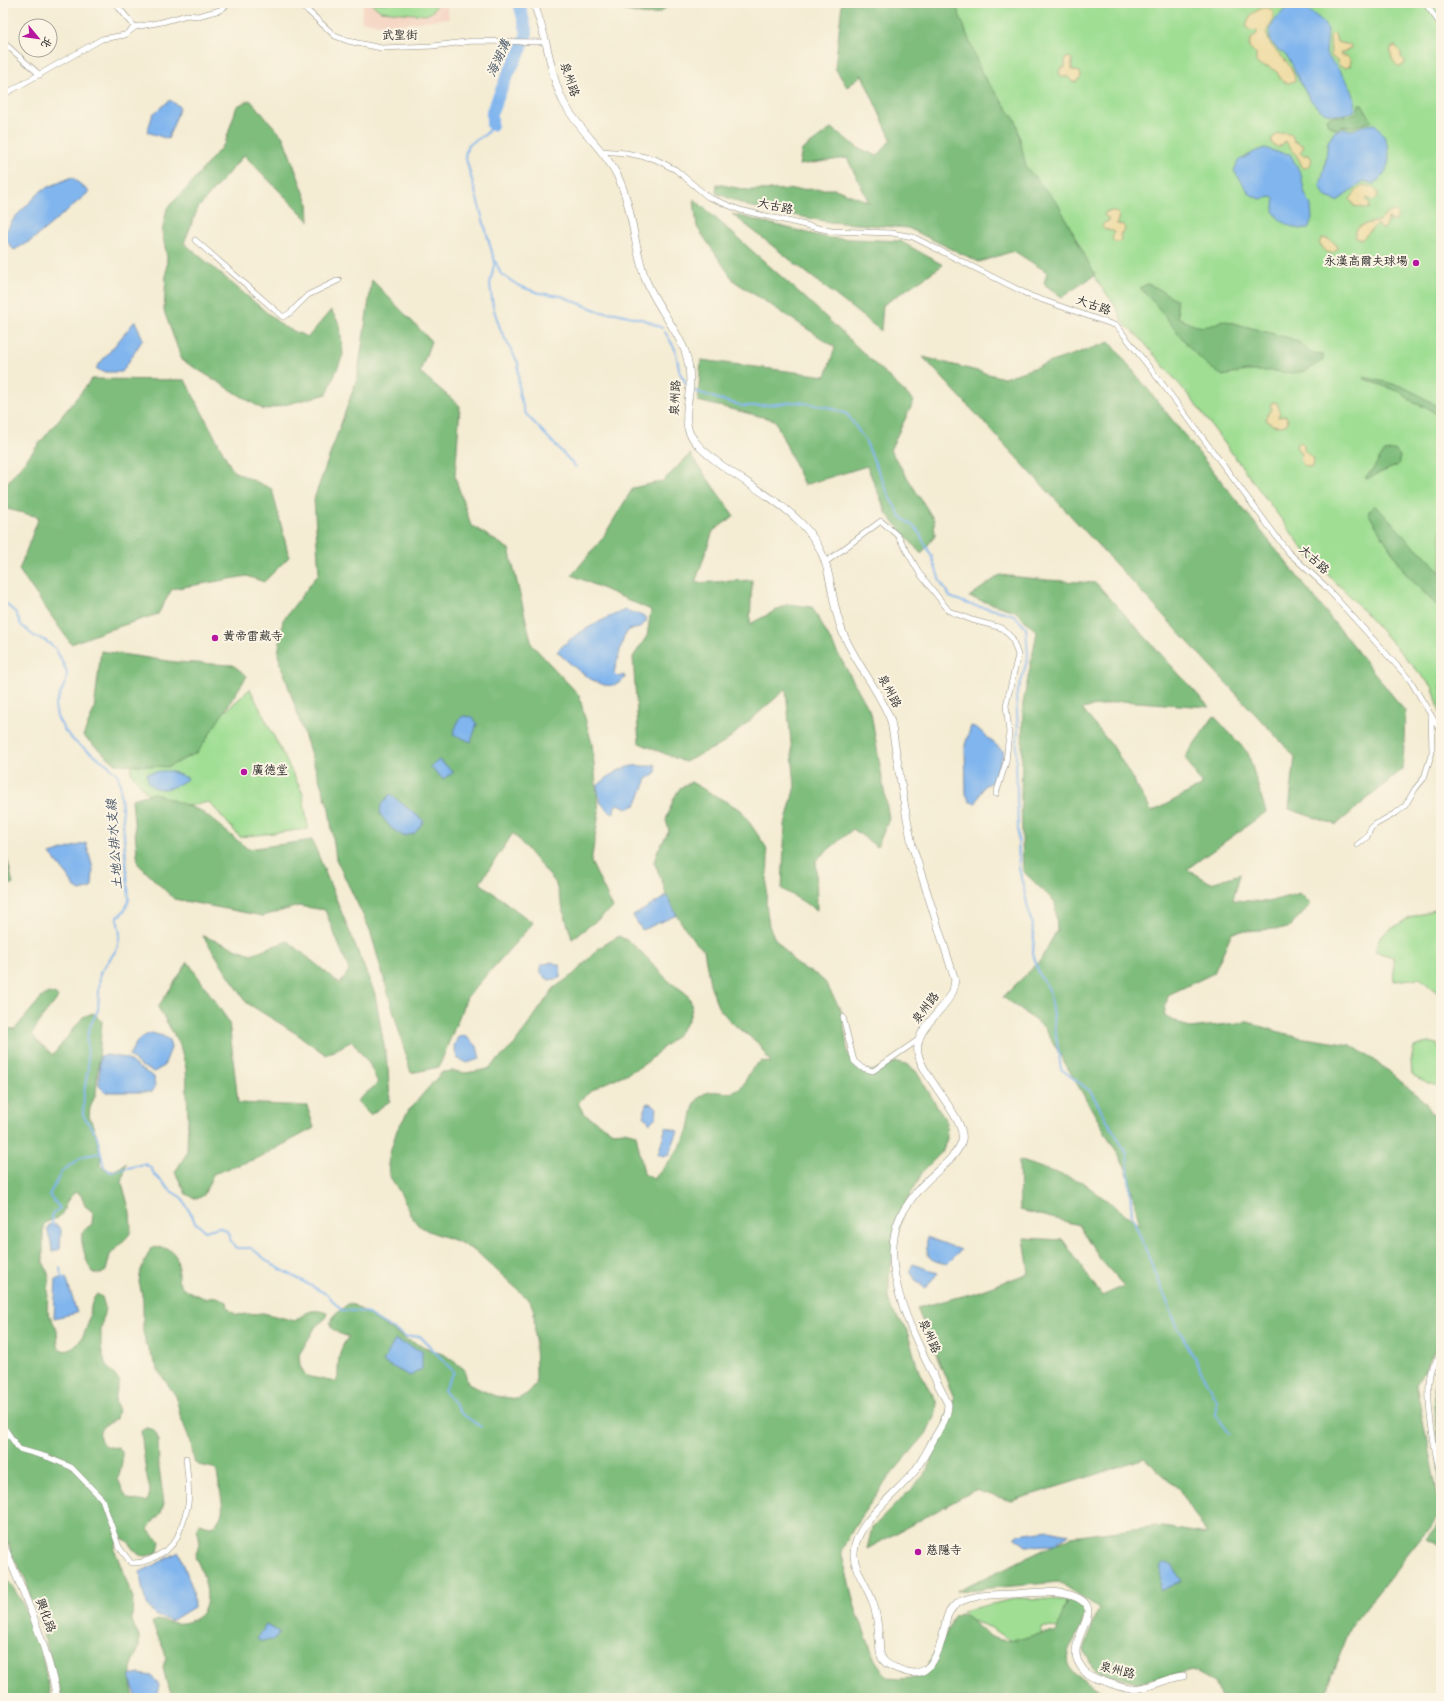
<svg xmlns="http://www.w3.org/2000/svg" width="1444" height="1701" viewBox="0 0 1444 1701" font-family="'Gochi Hand','LXGW WenKai TC',sans-serif">
  <rect width="100%" height="100%" fill="#fcf5e5"/>
  <filter id="ink" filterUnits="userSpaceOnUse"><feTurbulence type="fractalNoise" baseFrequency=".025" numOctaves="2"/><feDisplacementMap in="SourceGraphic" scale="8" xChannelSelector="R" yChannelSelector="G"/><feConvolveMatrix kernelMatrix="1 2 1 2 8 2 1 2 1" color-interpolation-filters="sRGB"/></filter>
  <filter id="wash" filterUnits="userSpaceOnUse"><feTurbulence type="fractalNoise" baseFrequency=".012" numOctaves="4" result="noise"/><feDisplacementMap in="SourceGraphic" scale="16" xChannelSelector="R" yChannelSelector="G"/><feGaussianBlur stdDeviation="0.9" result="paint"/><feColorMatrix in="noise" values="0 0 0 0 0 0 0 0 0 0 0 0 0 0 0 0 0 1.4 0 .05"/><feComposite in="paint" operator="in"/></filter>
  <g filter="url(#wash)">
    <rect width="100%" height="100%" fill="#f4ecd3"/>
    <!-- built -->
    <path fill="#f5d3c1" d="M363,3H446L449,18L388,26L361,21Z"/>
    <!-- green -->
    <g fill="#9fde93" stroke="#65845f">
      <path d="M371,3H438L432,12L426,15L380,11Z"/>
      <path d="M947,3H1441V716L1433,688L1347,593L1311,559L1190,397L1140,338L1123,323L1116,307L1032,190Z"/>
      <path d="M250,689L303,794L308,829L240,837L209,802L161,811L131,773L135,719L176,755Z"/>
      <path d="M1436,909H1441V996L1420,978L1394,981L1393,957L1375,951L1380,936L1407,919Z"/>
      <path d="M1429,1042L1437,1044L1441,1053V1087L1429,1083L1412,1075L1411,1060L1414,1047Z"/>
      <path d="M1018,1598L1066,1600L1065,1628L1041,1627L1042,1647L1011,1641L992,1628L970,1620L962,1611Z"/>
    </g>
    <!-- forest -->
    <g fill="#7fbd7d" stroke="#557454">
      <path d="M617,3H669C660,21 637,13 622,10Z"/>
      <path d="M842,3H955L982,74L1016,121L1026,167L1058,204L1095,275L1062,297L1044,284L1047,272L1014,251L979,262L908,228L829,222L748,206L716,193L717,184L747,190L835,189L869,202L847,158L799,165L802,150L832,128L858,148L878,156L891,139L862,75L847,87L835,68Z"/>
      <path d="M250,100L283,137L308,203L309,221L244,155L198,208L184,243L284,327L308,337L331,310L340,325L343,355L327,394L264,410L182,360L164,311L167,257L162,232L167,208L186,189L225,143L237,106Z"/>
      <path d="M1359,104H1362L1372,121L1353,127L1344,126L1336,129L1328,125L1326,119L1333,116L1344,117L1357,113Z"/>
      <path d="M694,199L812,304L914,401L890,450L934,520L935,536L921,554L887,514L867,466L804,485L775,420L698,401L701,360L826,376L835,347L734,281L697,227Z"/>
      <path d="M732,214L828,238L900,241L943,265L883,305L881,331Z"/>
      <path d="M372,280L431,341L420,372L460,406L455,477L471,525L509,549L532,645L579,695L592,744L599,813L591,862L613,908L572,939L555,882L513,833L480,883L533,923L467,997L439,1067L411,1073L370,930L336,859L329,809L278,655L283,620L319,573L314,499L357,379Z"/>
      <path d="M1147,284C1159,287 1165,294 1176,299L1178,317C1194,327 1205,331 1222,320L1289,338L1302,344L1311,353L1323,354V360L1306,371L1292,373L1273,371H1246L1223,376C1187,355 1170,316 1140,288Z"/>
      <path d="M1110,342L1405,711L1403,769L1336,825L1289,809L1295,757L923,357L1004,378Z"/>
      <path d="M1364,377L1401,386L1419,395L1441,408V418L1428,408L1414,403L1400,392L1364,379Z"/>
      <path d="M92,379L185,380L233,471L272,489L289,557L264,582L247,576L172,589L158,614L105,631L71,644L19,570L39,517L3,508V488Z"/>
      <path d="M1395,450L1400,456L1398,465L1366,479V476L1371,472L1384,452Z"/>
      <path d="M690,454L734,516L713,531L695,583L752,580L750,624L788,604L812,607L871,713L889,819L877,847L853,829L816,860L817,910L782,889L785,825L795,786L786,689L724,743L685,762L639,743L633,657L647,636L651,610L572,575L602,539L633,488L663,481Z"/>
      <path d="M1374,505L1390,520L1408,541L1427,557L1441,573V609L1436,605L1406,574L1368,513Z"/>
      <path d="M1000,575L1047,580L1096,583L1209,707L1122,701L1082,709L1114,748L1152,812L1202,785L1185,757L1214,716L1248,753L1266,812L1187,869L1211,883L1240,874L1233,900L1268,902L1300,893L1311,904L1288,928L1232,932L1214,973L1168,995L1164,1015L1189,1028L1248,1022L1292,1036L1351,1045L1385,1068L1425,1102L1439,1125L1441,1124V1339L1416,1385L1441,1513L1351,1626L1331,1676L1327,1698H1221L1214,1682L1193,1671L1136,1683L1094,1670L1084,1650L1099,1608L1059,1582L956,1591L1071,1537L1157,1526L1207,1534L1179,1489L1144,1458L1092,1476L1011,1501L975,1490L867,1549L872,1528L925,1475L954,1398L917,1308L974,1293L1029,1273L1024,1238L1063,1240L1102,1296L1124,1286L1100,1259L1079,1225L1020,1210L1019,1160L1082,1182L1140,1225L1126,1168L1044,1027L1003,997L1040,961L1057,930L1055,902L1023,871L1021,797L1023,704L1037,632L1015,611L969,597Z"/>
      <path d="M101,651L175,662L233,665L247,676L198,752L168,767L116,764L83,736L94,710Z"/>
      <path d="M691,782L741,810L766,847L768,858L766,903L769,926L774,937L797,965L817,975L825,982L842,1012L848,1054L864,1070L875,1071L896,1062L906,1064L916,1071L946,1121L947,1139L942,1152L923,1171L907,1201L898,1233L889,1275V1298L891,1309L906,1328L919,1372L937,1402L936,1413L926,1434L889,1477L857,1522L841,1551L855,1607L875,1660L888,1678L900,1679L911,1678L922,1674L942,1642L954,1616L960,1613C973,1619 981,1633 995,1638C1016,1647 1035,1630 1056,1633L1068,1597L1082,1604L1086,1611C1083,1618 1082,1626 1078,1632C1071,1648 1059,1660 1076,1675L1112,1698H174L167,1684L163,1667L166,1657L164,1650L152,1623L157,1620C165,1621 175,1624 182,1623C219,1618 207,1579 195,1557C199,1546 201,1540 197,1529L199,1523L210,1526L216,1524C218,1521 221,1517 222,1513C224,1502 218,1484 217,1471L213,1468L198,1465L194,1461L191,1443L180,1415L176,1396L159,1372L146,1343L143,1331V1300L139,1282L141,1270L151,1248C165,1246 177,1249 178,1266C179,1272 176,1279 180,1284C184,1291 199,1296 207,1299C215,1294 219,1298 227,1302L228,1308L232,1312L237,1315L263,1313L295,1321C308,1311 312,1308 327,1313L325,1319L316,1326L299,1355L300,1366L306,1376L335,1382L338,1378C338,1363 338,1348 349,1337C345,1335 338,1334 335,1331C322,1322 341,1310 348,1304L354,1305L407,1340L445,1355L464,1369L468,1384L495,1396L518,1399L528,1393L536,1384V1372L534,1311L530,1301L478,1253L459,1242L428,1231L418,1225L410,1214L401,1194L389,1175L388,1164L390,1153L397,1130L409,1110L442,1072L454,1071L466,1073L488,1069L514,1045L554,988L574,974L599,948L619,936C639,945 653,966 669,981C674,986 684,990 688,996C702,1016 672,1040 659,1051C654,1056 649,1061 643,1065C621,1079 596,1082 578,1103L584,1114L613,1132L624,1131L636,1134L644,1174L654,1179C666,1165 679,1151 687,1134C692,1123 690,1108 698,1099C708,1086 724,1095 733,1092C745,1089 745,1078 752,1069C754,1066 758,1064 761,1061L771,1063L758,1043L732,1023L718,1007L710,984L704,950L695,942L669,905L663,884L654,862L658,850L669,831L666,820L674,798L680,788Z"/>
      <path d="M154,793L201,811L248,849L312,840L375,994L388,1069L390,1101L370,1115L357,1101L378,1083L370,1065L352,1041L326,1055L297,1034L247,1003L203,936L251,954L288,941L340,984L349,970L325,910L299,906L263,916L174,899L138,864L132,799Z"/>
      <path d="M3,842L13,884L3,885Z"/>
      <path d="M188,962L229,1022L238,1103L307,1106L314,1128L258,1158L213,1174L204,1195L197,1199L186,1194L175,1172L187,1153L188,1117L186,1068L180,1045L158,1007Z"/>
      <path d="M48,993L56,995L58,998L42,1018L32,1034L37,1041L53,1055L83,1017L93,1013L102,1021L96,1093L90,1108L89,1116L96,1133L101,1157L100,1165C109,1175 117,1170 126,1163L122,1183L130,1212L131,1230L129,1235L110,1255L106,1271L101,1274C98,1274 95,1274 92,1271C88,1267 80,1242 82,1235C83,1230 88,1227 92,1224L93,1212L85,1206L81,1195L76,1192C65,1199 67,1206 61,1215C58,1219 51,1220 46,1222L43,1226V1261L49,1276L47,1310L57,1330L58,1347C70,1359 84,1338 87,1326C91,1316 89,1302 97,1294L102,1297L105,1307L101,1330V1348L106,1365L120,1382C117,1391 112,1399 118,1408L116,1419C111,1423 102,1424 100,1432C97,1444 110,1449 118,1447L122,1452V1463L118,1479L125,1495L129,1499L146,1502L149,1497L150,1490L146,1472L141,1431L146,1428L152,1429L156,1433L158,1439L159,1468L164,1503L161,1513L150,1525L148,1530L160,1541L158,1552C132,1564 139,1546 122,1538L115,1545V1551L133,1598L132,1621L139,1637V1647L131,1668V1684L134,1698H62L36,1609L30,1597L26,1580L12,1555L3,1526V1124C6,1117 12,1110 8,1102L3,1100V1028L15,1029L41,998Z"/>
      <path d="M1441,1367V1490L1439,1482L1434,1387L1435,1378Z"/>
      <path d="M1441,1520V1547L1426,1539Z"/>
      <path d="M3,1575C33,1609 42,1654 51,1698H3Z"/>
    </g>
    <!-- sand -->
    <g fill="#eeda9e" stroke="#8c8264">
      <path d="M1267,7L1273,11V19L1266,33C1268,37 1269,44 1273,47C1282,58 1294,66 1295,81L1287,83L1281,80L1277,72L1269,67L1259,65L1256,62V54L1249,47L1250,40L1257,34V30L1251,31L1246,27C1248,15 1255,10 1267,7Z"/>
      <path d="M1333,33L1335,34L1337,42L1350,45L1351,49L1340,53L1342,56H1347L1351,60L1350,66L1345,68L1339,66L1337,61L1331,56L1330,36Z"/>
      <path d="M1395,46C1399,49 1401,51 1401,57L1405,61L1404,65L1399,67C1393,62 1390,57 1391,48Z"/>
      <path d="M1068,57L1072,59V70L1080,72L1081,77L1076,82H1072L1069,77H1062L1059,73L1061,68H1065V59Z"/>
      <path d="M1285,133L1292,135L1294,141L1304,146L1300,153L1302,155H1309L1312,160L1309,167L1303,168L1297,156L1285,141L1281,146L1277,147L1272,144V138L1278,134Z"/>
      <path d="M1364,185L1372,187L1378,192L1377,198L1373,201L1367,198L1366,200L1370,203L1369,209L1354,206L1350,199L1358,189Z"/>
      <path d="M1113,211L1119,214L1117,224L1123,225L1125,228L1124,232L1120,234L1121,239L1119,242H1114L1112,238L1115,232L1105,229L1102,226L1104,223L1109,221V219L1104,215L1106,212Z"/>
      <path d="M1395,211L1398,215L1395,221H1390V218H1388V223L1384,229L1380,228L1377,224L1361,240L1355,237V231C1361,223 1369,224 1378,221C1385,218 1386,212 1395,211Z"/>
      <path d="M1322,238L1328,239L1336,244L1337,249L1333,253L1326,252L1319,243Z"/>
      <path d="M1276,402C1279,407 1281,411 1278,417L1286,416L1288,420L1287,424C1279,428 1273,426 1266,420L1267,415L1272,409L1270,405L1272,403Z"/>
      <path d="M1301,442L1304,445V450C1311,458 1316,457 1311,468L1303,465L1300,459L1302,453L1298,450L1296,445Z"/>
    </g>
    <!-- water -->
    <g fill="#80b5ee" stroke="#56708c">
      <path d="M1293,3H1299L1320,19L1328,29L1326,54C1339,71 1358,89 1355,111C1319,125 1309,99 1295,72C1293,67 1291,61 1288,58C1283,51 1272,48 1270,38C1267,24 1283,11 1293,3Z"/>
      <path d="M170,100L180,107L168,139L147,132L153,114Z"/>
      <path d="M1375,124C1392,141 1396,170 1373,184L1364,181C1354,187 1347,195 1337,201L1326,197L1320,186L1325,165L1328,142L1335,131L1344,128L1352,130L1365,125Z"/>
      <path d="M1265,148L1277,152L1290,154L1301,174L1304,191L1311,206L1312,219L1308,229C1298,231 1282,224 1276,215C1273,211 1274,204 1275,199L1273,197L1259,199L1250,194L1234,171L1238,161L1256,151Z"/>
      <path d="M72,177L89,192L32,240L14,250L3,236L15,217L42,190Z"/>
      <path d="M135,321L143,339L122,372H102L96,368Z"/>
      <path d="M625,610L644,616L647,620L640,628L629,630L624,636L614,673L618,677L624,675L625,678C606,701 573,665 557,652C571,634 604,619 625,610Z"/>
      <path d="M463,716L473,717L477,724L471,742L453,734L459,719Z"/>
      <path d="M971,726L977,728L1004,752L993,781L984,786L976,803L970,802L966,794L965,745Z"/>
      <path d="M439,760L454,772L443,779L430,767Z"/>
      <path d="M655,764L657,770L654,775L647,779L636,805L627,808L618,804L615,806L614,813L609,812L600,802L597,786C608,777 618,768 633,766C641,765 647,768 655,764Z"/>
      <path d="M162,771H170L188,778C176,789 147,798 147,773Z"/>
      <path d="M390,794L424,821L414,834L403,836L391,828L380,814L381,805Z"/>
      <path d="M86,843L93,869L92,888L80,891L75,888L68,876L50,854Z"/>
      <path d="M667,896L677,915L642,930L633,916Z"/>
      <path d="M552,962L560,966V978L549,980L541,974V965Z"/>
      <path d="M152,1033L163,1036L169,1040L171,1048L164,1066L154,1072L141,1066L129,1056C135,1043 139,1037 152,1033Z"/>
      <path d="M465,1036L477,1046L480,1059L466,1063L457,1058L454,1046L458,1037Z"/>
      <path d="M106,1055L126,1058L139,1068L154,1077L155,1087L152,1092H105L99,1086L100,1056Z"/>
      <path d="M648,1103L654,1105L657,1108L656,1117L650,1123L644,1116V1109Z"/>
      <path d="M666,1127L678,1131L669,1154L663,1156L658,1154Z"/>
      <path d="M49,1225H57L61,1230L60,1249L52,1252L51,1242L47,1229Z"/>
      <path d="M927,1237L961,1250L947,1264C927,1260 926,1257 927,1237Z"/>
      <path d="M913,1264L938,1273L925,1288L916,1281L910,1270Z"/>
      <path d="M66,1277L77,1313L54,1318L56,1279Z"/>
      <path d="M395,1340L422,1351V1369L410,1376L383,1362Z"/>
      <path d="M1049,1530L1069,1534L1054,1545L1026,1546L1014,1537L1017,1534Z"/>
      <path d="M179,1552L193,1590L194,1607L171,1621C167,1619 160,1618 156,1615C143,1606 142,1586 140,1572Z"/>
      <path d="M1165,1562L1173,1567L1182,1581L1160,1591L1161,1566Z"/>
      <path d="M266,1625L280,1632L274,1640L260,1641L257,1639Z"/>
      <path d="M139,1674L152,1676L159,1685L156,1698H137L129,1676Z"/>
    </g>
    <g fill="none" stroke-linecap="round" stroke-linejoin="round">
      <!-- stream -->
      <g stroke="#80b5ee" stroke-width="2">
        <path d="M492,125L486,134L468,145L465,155L493,256L501,274L519,286L539,293L561,296L601,312L616,313L645,320L662,328"/>
        <path d="M495,260L490,284L493,307L501,331L518,363L519,393L525,413L576,467"/>
        <path d="M665,332L675,349L680,373L687,385"/>
        <path d="M695,391L718,399L743,406H755L798,402L828,407L847,414L865,440L890,498L901,517L917,529L932,557L940,581L950,597L971,605L1000,611L1014,615L1026,628L1028,656L1022,679L1016,697L1018,728L1016,757L1019,868L1034,934L1033,954L1040,976L1049,989L1061,1069L1090,1091L1127,1154L1132,1216L1175,1321L1216,1400V1415L1230,1434"/>
        <path d="M3,601L16,613L21,625L34,636L46,641L55,648L61,659L67,672L66,681L55,706L57,717L65,731L75,742L107,764L118,775L120,783L129,900L125,910L117,918L120,934L117,949L100,973L98,1010L90,1026L87,1038L88,1069L84,1092L83,1115L97,1136L104,1167L111,1172L144,1164L150,1167L155,1175L171,1191L182,1198L195,1222L205,1231L219,1227L227,1231L231,1241L236,1248H251L273,1265L328,1295L341,1310L365,1312L406,1337L420,1336L454,1372L444,1390L462,1414L481,1427"/>
        <path d="M53,1226L51,1215L60,1208L49,1195L62,1171L83,1156L101,1153"/>
        <path d="M60,1268L62,1280"/>
      </g>
      <!-- river -->
      <path stroke="#80b5ee" stroke-width="12" d="M492,125V112L507,76L521,50L527,33L519,3"/>
    </g>
  </g>
  <g filter="url(#ink)">
    <g fill="none" stroke-linecap="round" stroke-linejoin="round">
      <defs>
        <g id="minor">
          <path d="M115,3L135,27"/>
          <path d="M294,3L308,11L335,36L348,41L381,48L433,46L473,41L546,42"/>
          <path d="M1425,3L1441,25"/>
          <path d="M3,42L40,75"/>
          <path d="M3,95L102,39L125,35L135,27L162,22L187,15L198,16L220,10L230,3"/>
          <path d="M601,151L626,153L655,159L676,170L708,197L740,210L831,231L892,233L913,237L1031,296L1117,326L1167,390L1288,552L1324,585L1410,680L1441,732"/>
          <path d="M195,240L283,317L290,313L308,295L339,280"/>
          <path d="M826,562L881,521L898,536L920,574L949,611L972,620L1002,628L1012,638L1018,655L1006,705L1009,732L1006,762L996,794"/>
          <path d="M1357,845L1367,837L1371,828L1376,824L1396,813L1405,806L1415,789L1424,778L1432,752L1431,715"/>
          <path d="M843,1017L854,1061L862,1068L873,1071L918,1040"/>
          <path d="M1441,1355C1438,1359 1434,1364 1432,1368C1423,1388 1435,1455 1441,1478"/>
          <path d="M3,1426L19,1449L47,1457L71,1467L102,1499L119,1547L131,1563C146,1564 169,1552 176,1539C178,1537 188,1508 188,1504C190,1493 187,1470 186,1458"/>
        </g>
        <g id="tertiary">
          <path d="M534,3C538,16 543,30 546,43C551,63 554,84 564,103C578,129 602,147 616,173C633,205 633,244 645,278C655,304 675,326 685,351C689,362 690,373 690,384C689,400 683,419 690,434C696,445 706,453 716,461C743,482 775,497 800,522C837,559 826,592 843,633C856,664 879,690 891,721L905,808L912,845L955,980C954,983 954,988 953,991C944,1012 914,1028 918,1053C922,1077 967,1120 962,1140C957,1160 927,1176 915,1194C910,1201 904,1209 900,1217C874,1272 924,1355 948,1404C948,1417 941,1427 935,1437C928,1449 922,1461 914,1472C896,1494 852,1525 854,1556C855,1572 868,1587 873,1603C877,1614 878,1626 879,1638C880,1644 879,1651 881,1656C884,1664 891,1666 898,1669C903,1671 910,1673 916,1673C934,1671 941,1645 944,1630C946,1621 946,1615 953,1607C965,1594 995,1595 1012,1594C1029,1593 1049,1590 1066,1594C1105,1603 1081,1624 1077,1645C1075,1652 1076,1659 1080,1665C1085,1674 1091,1677 1100,1680C1110,1683 1121,1688 1131,1689C1150,1689 1165,1678 1183,1676"/>
          <path d="M3,1544C24,1594 47,1644 57,1698"/>
        </g>
      </defs>
      <!-- minor casing -->
      <use href="#minor" stroke="#908c7f" stroke-width="6"/>
      <!-- tertiary casing -->
      <use href="#tertiary" stroke="#908c7f" stroke-width="8"/>
      <!-- minor -->
      <use href="#minor" stroke="#fff" stroke-width="5"/>
      <!-- tertiary -->
      <use href="#tertiary" stroke="#fff" stroke-width="7"/>
    </g>
  </g>
  <!-- markers -->
  <g fill="#b5179e" stroke="#fcf5e5" stroke-width="1.5">
    <circle cx="1416" cy="263" r="4"/>
    <circle cx="215" cy="638" r="4"/>
    <circle cx="244" cy="772" r="4"/>
    <circle cx="918" cy="1552" r="4"/>
  </g>
  <g text-anchor="middle" dominant-baseline="central" stroke-width="4" stroke-linejoin="round" paint-order="stroke">
    <!-- street labels -->
    <g font-size="12" fill="#2b2b2b" stroke="#fcf5e5">
      <text transform="translate(400 37) rotate(-1)">武聖街</text>
      <text transform="translate(568 80) rotate(71)">泉州路</text>
      <text transform="translate(775 208) rotate(12)">大古路</text>
      <text transform="translate(1093 307) rotate(19)">大古路</text>
      <text transform="translate(677 398) rotate(-87)">泉州路</text>
      <text transform="translate(1313 561) rotate(43)">大古路</text>
      <text transform="translate(888 692) rotate(62)">泉州路</text>
      <text transform="translate(927 1009) rotate(-53)">泉州路</text>
      <text transform="translate(928 1337) rotate(66)">泉州路</text>
      <text transform="translate(44 1616) rotate(69)">興化路</text>
      <text transform="translate(1117 1672) rotate(14)">泉州路</text>
    </g>
    <!-- poi labels -->
    <g font-size="12" fill="#2b2b2b" stroke="#fcf5e5" text-anchor="start">
      <text x="1408" y="263" text-anchor="end">永漢高爾夫球場</text>
      <text x="223" y="638">黃帝雷藏寺</text>
      <text x="252" y="772">廣德堂</text>
      <text x="926" y="1552">慈隱寺</text>
    </g>
    <!-- water labels -->
    <g font-size="13" font-style="italic" fill="#445466" stroke="#fcf5e5">
      <text transform="translate(500 59) rotate(-66)">海湖溝</text>
      <text transform="translate(116 844) rotate(-94)">土地公排水支線</text>
    </g>
  </g>
  <!-- margin -->
  <rect width="1444" height="1701" fill="none" stroke="#fcf5e5" stroke-width="16"/>
  <!-- north arrow -->
  <g transform="translate(38 38) rotate(119)"><circle r="19" fill="#fcf5e5" stroke="#a8a49b"/>
  <path d="M0-3L7 15L0 10L-7 15Z" fill="#b5179e"/>
  <text y="-6" font-size="11" font-weight="bold" text-anchor="middle" fill="#2b2b2b">北</text>
  </g>
</svg>
